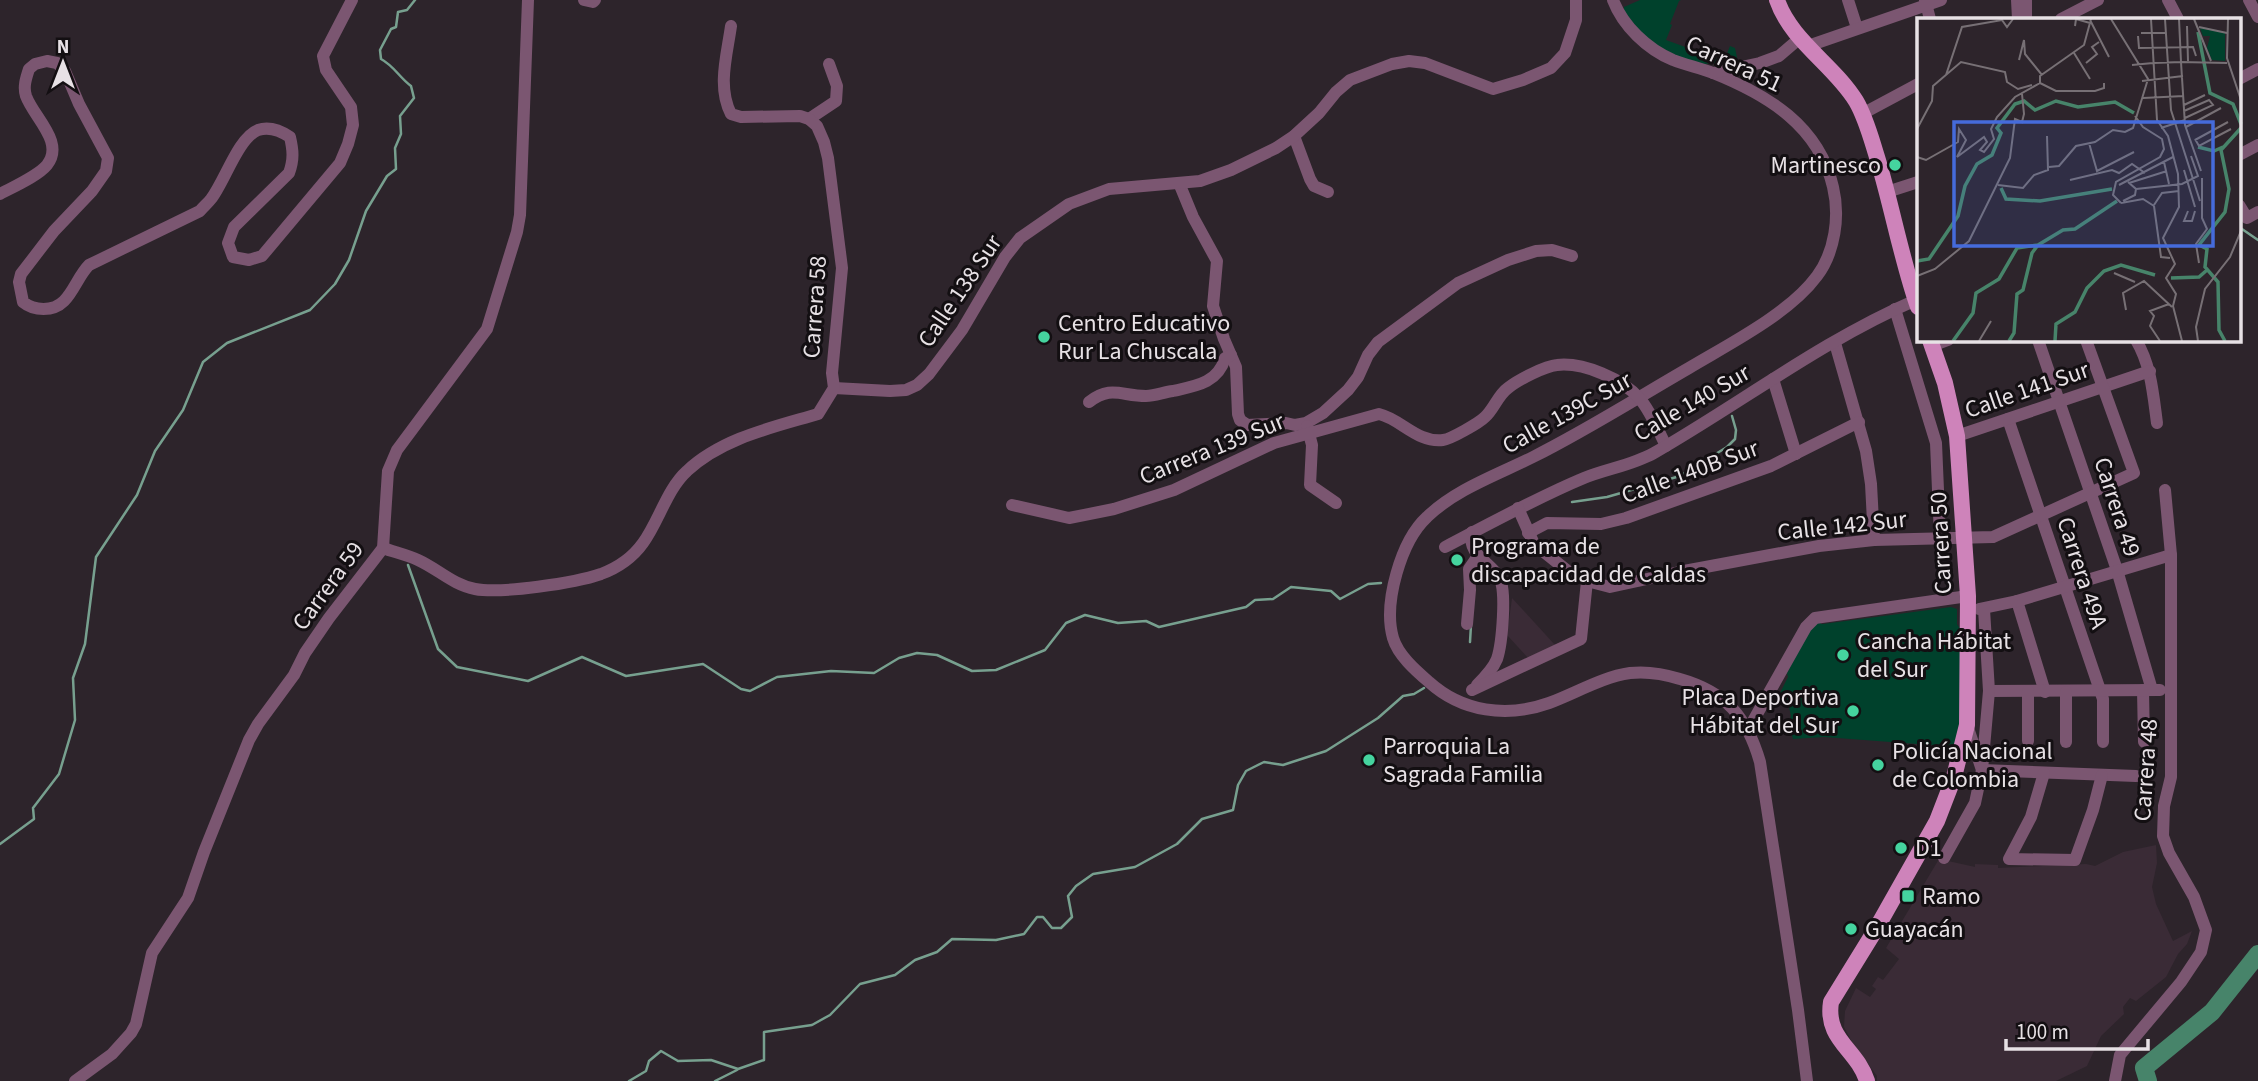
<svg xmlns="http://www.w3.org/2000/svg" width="2258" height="1081" viewBox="0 0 2258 1081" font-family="'Source Sans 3',sans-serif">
  <rect width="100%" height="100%" fill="#2d242b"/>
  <!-- built -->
  <g fill="#3a2b36">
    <path d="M1512,598L1555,645L1528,658L1507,635Z"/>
    <path d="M2156,845L2157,863L2152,887L2156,904L2173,941L2192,931L2187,944L2178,954L2166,977L2136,1001L2130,998L2123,1007L2124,1014L2101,1036L2087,1066L2056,1081H1877V1076L1853,1044L1844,1027L1845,1011L1856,988L1870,997L1876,989L1872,986L1878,977L1883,980L1899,959L1886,948L1939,859L1975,867V864L1998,865V868L2086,864L2095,866L2123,852Z"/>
  </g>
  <!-- green -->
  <g fill="#00412c">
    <path d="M1640,0H1681L1679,1L1670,24L1672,25L1666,40L1724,61L1730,46L1735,48L1738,62L1702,64L1690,62L1648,42L1624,11V7Z"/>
    <path d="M1951,607L1957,609V624L1962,632V714L1957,747L1824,737L1793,739L1788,722L1791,716L1789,707L1776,701L1788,677L1787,673L1813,624L1821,622V624H1823Z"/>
  </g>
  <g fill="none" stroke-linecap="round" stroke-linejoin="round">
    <!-- stream -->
    <g stroke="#77a08f" stroke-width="2.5">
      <path d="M2239,227L2258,240"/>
      <path d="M1572,502L1607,497L1680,476L1727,447L1735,439L1736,430L1732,416"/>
      <path d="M408,565L438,649L457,667L528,681L582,657L626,676L703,664L741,689L750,691L777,677L831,671L874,673L899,658L917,653L937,655L972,671L996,670L1045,650L1066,623L1085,615L1118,623L1146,621L1159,627L1246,607L1255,600L1273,599L1291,587L1331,591L1340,599L1368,584L1381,583"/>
      <path d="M1470,642L1471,625"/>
      <path d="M0,844L34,819L33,808L59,774L75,720L73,678L85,644L96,557L137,495L155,451L183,410L203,362L227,343L310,310L335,284L349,260L366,211L387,176L396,169L395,148L401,134L400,116L414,98L411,86C399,77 394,66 381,59L380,50L391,29L396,27L398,12L407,10L415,0"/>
      <path d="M629,1081L646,1071L649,1061L661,1051L678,1061L711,1060L738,1069L764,1060V1032L812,1025L830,1015L860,984L895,975L915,960L937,952L952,939L996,940L1024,934L1037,917H1043L1052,928H1061L1072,917L1068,896L1076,886L1093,874L1135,867L1177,844L1202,819L1233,810L1238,785L1246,771L1264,762L1283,765L1326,751L1378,718L1403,696L1414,694L1424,688"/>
      <path d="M715,1081L737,1070"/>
    </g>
    <!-- river -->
    <path stroke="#47846a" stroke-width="18" d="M2148,1081L2144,1068L2212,1012L2258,954"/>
    <!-- minor -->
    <g stroke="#7b5671" stroke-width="12">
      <path d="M584,0L593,2L595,0"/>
      <path d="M1613,0C1623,26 1647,49 1673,60C1686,65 1700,68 1713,73C1768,95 1819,126 1833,187C1840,216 1835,252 1817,276C1789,314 1729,344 1689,368C1637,398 1587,430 1533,457C1497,475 1456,489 1427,517C1401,541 1383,603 1393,638C1398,655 1415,670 1429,682C1462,712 1507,718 1549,703C1576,693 1602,677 1630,673C1647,671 1664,674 1680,679C1726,692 1747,717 1760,762L1798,1010L1807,1081"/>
      <path d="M1848,0L1857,28"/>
      <path d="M1925,0L1930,19"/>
      <path d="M2017,0L2018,19"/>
      <path d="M2026,0V19"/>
      <path d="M2168,0L2178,19"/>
      <path d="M2249,0L2258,17"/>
      <path d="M2061,19L2098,0"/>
      <path d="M1808,46L1941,0"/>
      <path d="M1713,73L1760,63L1779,56L1800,38"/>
      <path d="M2239,79L2258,69"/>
      <path d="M1862,114L1918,84"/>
      <path d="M809,119L836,101L837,86L829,64"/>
      <path d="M1294,136L1310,179L1314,186L1328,192"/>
      <path d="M2239,155L2258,145"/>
      <path d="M1179,183L1193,217L1217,261L1213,306L1224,339L1236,367L1238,414L1240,420L1247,425L1286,423L1295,425L1306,423L1323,413L1348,390L1358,377L1368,355L1378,342L1458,283L1508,260L1536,251L1552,250L1572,256"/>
      <path d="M1887,192L1918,182"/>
      <path d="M0,194C13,187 38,176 47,165C65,142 34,118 26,96C23,87 26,78 29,69L35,64L47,61L57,63L65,71L79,104L108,158L106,171L92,191L54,231L21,274L19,282L23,302C34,311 53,312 64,301C74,291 79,275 89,265L200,211C203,207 208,203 211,199C225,181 238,138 258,130C270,126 281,131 290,137C293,150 294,159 289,173L234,227L228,243L233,257L249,260L262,256L340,163L348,144L353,125L351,107L326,70L323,56L352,0"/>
      <path d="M2239,205L2247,218L2258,212"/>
      <path d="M1895,309L1936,443L1940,537"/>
      <path d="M2038,340L2117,570L2152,690"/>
      <path d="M2136,340C2151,365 2153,393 2157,423"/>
      <path d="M1835,343L1866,451L1871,484L1874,540"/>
      <path d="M1932,346L1948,340"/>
      <path d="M1773,379L1796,454"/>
      <path d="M834,388L890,391L906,390L917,385L929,374L962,330L1005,257L1020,238L1069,204L1109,189L1200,181L1231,170L1276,148L1294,136L1319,113L1336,92L1350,80L1392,64L1409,61L1425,63L1493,89L1523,80L1551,68L1565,53L1576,20V0"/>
      <path d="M1089,402C1111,385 1121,396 1146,396C1155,396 1164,392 1173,391C1196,386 1218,383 1225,358L1231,355"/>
      <path d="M2008,419L2103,699V742"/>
      <path d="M1307,426L1312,445L1310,485L1336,503"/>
      <path d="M1957,436L2150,371"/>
      <path d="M1012,505L1069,518L1114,509L1174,490L1274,443L1379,414C1401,419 1417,443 1443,440C1451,439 1479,423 1485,417C1494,409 1498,395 1508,388C1518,380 1545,366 1557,365C1583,362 1623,379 1640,399C1651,412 1658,430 1666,446"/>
      <path d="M1472,532C1467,555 1489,561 1499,577C1507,590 1502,644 1497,659C1493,669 1485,677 1477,685"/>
      <path d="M1528,533L1547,523L1601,524L1626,518L1771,466L1859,422"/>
      <path d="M1445,547C1491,523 1536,498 1584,478C1606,469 1633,465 1654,453C1741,403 1823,340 1916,300"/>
      <path d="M383,548C394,552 407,555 418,560C438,569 453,585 475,589C501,594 575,583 601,574C617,568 633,557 643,543C659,521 667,489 687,471C722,438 774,427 818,414L834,388L832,373L842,268L828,158L824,142L817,126L809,119L800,116L741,117L731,114C717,87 727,55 731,26"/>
      <path d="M1587,581L1610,587L1684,571L1819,546L1874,540L1993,537L2134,473L2086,340"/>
      <path d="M2017,601L2045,692"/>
      <path d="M1979,609L2017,601L2171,555"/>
      <path d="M1467,624L1470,590L1469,569L1478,556"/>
      <path d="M1472,690L1581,639L1587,581L1569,572L1534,544L1518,508"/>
      <path d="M2143,690L2144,742"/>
      <path d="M1989,691L2160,690"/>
      <path d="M2028,691V741"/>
      <path d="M2066,692V742"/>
      <path d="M1967,725L1982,770L2136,776"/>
      <path d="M1748,730L1806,627L1815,618L1968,596"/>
      <path d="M2044,773L2031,817L2009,859L2075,860L2093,810L2102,775"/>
      <path d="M1944,858L1975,803L1982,770L1989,691L1984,609"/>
      <path d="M75,1081L112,1054L131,1033L136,1024L152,953L188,898L204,852L249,740L258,724L294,675L305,653L329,618L383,548L388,471L397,450L487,329L517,232L520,215L528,0"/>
      <path d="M2115,1081L2120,1055L2181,982L2201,952L2206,930L2194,897L2169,853L2163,836L2164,806L2171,777V555L2165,490"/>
    </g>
    <!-- major -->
    <g stroke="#ce83ba" stroke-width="16">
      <path d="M1777,0C1791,41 1834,65 1856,101C1866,118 1871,138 1877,157C1892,206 1901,258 1918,307"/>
      <path d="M1867,1081C1857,1049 1825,1040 1831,1002L1876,929L1937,821L1954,777L1967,725L1968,596L1957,436L1945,383L1930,340"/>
    </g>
  </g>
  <!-- markers -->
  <g fill="#45d49f" stroke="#130f12" stroke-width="2.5">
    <circle cx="1895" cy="165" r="7"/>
    <circle cx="1044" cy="337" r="7"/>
    <circle cx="1457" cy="560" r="7"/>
    <circle cx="1843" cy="655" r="7"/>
    <circle cx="1853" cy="711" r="7"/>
    <circle cx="1369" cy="760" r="7"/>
    <circle cx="1878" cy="765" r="7"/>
    <circle cx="1901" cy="848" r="7"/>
    <rect x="1901" y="889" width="14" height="14" rx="3.5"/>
    <circle cx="1851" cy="929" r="7"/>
  </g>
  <g text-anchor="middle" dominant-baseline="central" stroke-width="6" stroke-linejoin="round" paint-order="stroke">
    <!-- street labels -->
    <g font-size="24" fill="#e7e1e5" stroke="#130f12">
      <text transform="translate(1734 64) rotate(25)">Carrera 51</text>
      <text transform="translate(960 291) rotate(-56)">Calle 138 Sur</text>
      <text transform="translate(815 307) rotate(-86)">Carrera 58</text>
      <text transform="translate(2027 390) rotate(-19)">Calle 141 Sur</text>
      <text transform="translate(1692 403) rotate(-30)">Calle 140 Sur</text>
      <text transform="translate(1567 413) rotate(-29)">Calle 139C Sur</text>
      <text transform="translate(1212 449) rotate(-22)">Carrera 139 Sur</text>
      <text transform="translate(1690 472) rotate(-20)">Calle 140B Sur</text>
      <text transform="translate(2117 507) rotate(72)">Carrera 49</text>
      <text transform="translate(1842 526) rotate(-6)">Calle 142 Sur</text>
      <text transform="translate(1941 543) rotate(-93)">Carrera 50</text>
      <text transform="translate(2082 573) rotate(72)">Carrera 49A</text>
      <text transform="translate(328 586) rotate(-54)">Carrera 59</text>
      <text transform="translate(2146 770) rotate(-86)">Carrera 48</text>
    </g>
    <!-- poi labels -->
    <g font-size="24" fill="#e7e1e5" stroke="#130f12" text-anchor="start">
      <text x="1881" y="165" text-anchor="end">Martinesco</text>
      <text x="1058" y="323">Centro Educativo<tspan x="1058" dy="28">Rur La Chuscala</tspan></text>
      <text x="1471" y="546">Programa de<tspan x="1471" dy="28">discapacidad de Caldas</tspan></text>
      <text x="1857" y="641">Cancha Hábitat<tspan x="1857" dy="28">del Sur</tspan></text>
      <text x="1839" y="697" text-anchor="end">Placa Deportiva<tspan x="1839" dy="28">Hábitat del Sur</tspan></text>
      <text x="1383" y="746">Parroquia La<tspan x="1383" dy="28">Sagrada Familia</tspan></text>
      <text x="1892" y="751">Policía Nacional<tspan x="1892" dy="28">de Colombia</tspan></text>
      <text x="1915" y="848">D1</text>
      <text x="1922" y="896">Ramo</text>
      <text x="1865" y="929">Guayacán</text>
    </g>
  </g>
  <!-- overview -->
  <g transform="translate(1917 18)">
    <rect width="324" height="324" fill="#2d242b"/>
    <path d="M283,10L308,15V43L295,42L290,30L293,18H286Z" fill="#00412c"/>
    <path fill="none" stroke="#47846a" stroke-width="3.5" d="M281,14L293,75L316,86L324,106M281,129L297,133L306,129M84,170L89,181L123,183L195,171M0,243L12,241L41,198L48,168L60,146L75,137L84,115L80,110L98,86L107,83L118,92L139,83L161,89L198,84L217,95M254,260L282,259L290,252M36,323L56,295L59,275L82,261L100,230L121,227L146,212L158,211L200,183M92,323L97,315L100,276L106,272L115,235L121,227M138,323L139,306L158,294L170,270L187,253L204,247L238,257M308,323L302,312L301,264L288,249L290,231L282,227L308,194L312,171L304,132L324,110"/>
    <path fill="none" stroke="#777075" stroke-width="2" d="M234,1L240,102L251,118L261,156L262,189L246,220L258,246L249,260L259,276L256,288L265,323M248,1L254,92L283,183M277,1L294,43M311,1L310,40L324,82M173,2L192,39M158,8L159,1L173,5M270,8L271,43M282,9L310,15M224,15H249M221,18L222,30L276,29L279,38M157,35L173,61M102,42L107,22L108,36L125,57M169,45L180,36L175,29L182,24M236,45L264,44L262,1M215,47L236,45M29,57L45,9L85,2L90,9L96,1M225,63L266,58M123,65L139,73H178L187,70V65M226,80L267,78M267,87L288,77M267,93L292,82L296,87L268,100M269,109L304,90M244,110L268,102M0,111L15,83L16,68L44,44L88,54L90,64L101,71L115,67M278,121L282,128L314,111M278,122L311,104M172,125L180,153L217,134M0,139L9,142L41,124L42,111L49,122L40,139L67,119L70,124L63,132L67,134L77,121L74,111L80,99L98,79L123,65V58L167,27L174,1M247,144L252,166M132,149L142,148L159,128L178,124L196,112L208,114L216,110L231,61L194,1M267,152L278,189M284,153L268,107L264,44L310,45M153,162L195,152L202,155L215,146L228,155M212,165L250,153M81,167L106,170L117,157L131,152L130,118M202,167L256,139M219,171L265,166L281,158L274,138M206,183L218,177L219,171L211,164M204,185L196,177L199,164L243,139L247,131L245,121L226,109L218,98M204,185L226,181L237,188M237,187L245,175L262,173M237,188L244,239L253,240M271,193L267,203H275L278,193M282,245L279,226L290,211L285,200V160M197,255L218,264M0,258L18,251L52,223L93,140L98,101L105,104L107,96L105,76M209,292L206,275L227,263L255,289M62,323L74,303M243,323L233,308L237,298L233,293L252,286M281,323L279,309L288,271L313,239L324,213"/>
    <path fill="#456bdb" fill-opacity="0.15" stroke="#456bdb" stroke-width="3.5" d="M37,104H296V228H37Z"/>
    <rect width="324" height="324" fill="none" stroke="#e7e1e5" stroke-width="3.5"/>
  </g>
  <!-- north arrow -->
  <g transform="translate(63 63)" stroke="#130f12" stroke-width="5" paint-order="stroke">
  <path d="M0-5L12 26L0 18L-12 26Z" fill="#e7e1e5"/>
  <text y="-10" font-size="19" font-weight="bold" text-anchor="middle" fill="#e7e1e5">N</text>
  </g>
  <!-- scale -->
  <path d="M2006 1039v10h142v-10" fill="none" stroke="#e7e1e5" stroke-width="3.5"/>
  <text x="2016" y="1039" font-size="21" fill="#e7e1e5" stroke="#130f12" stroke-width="5" paint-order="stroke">100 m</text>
</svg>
